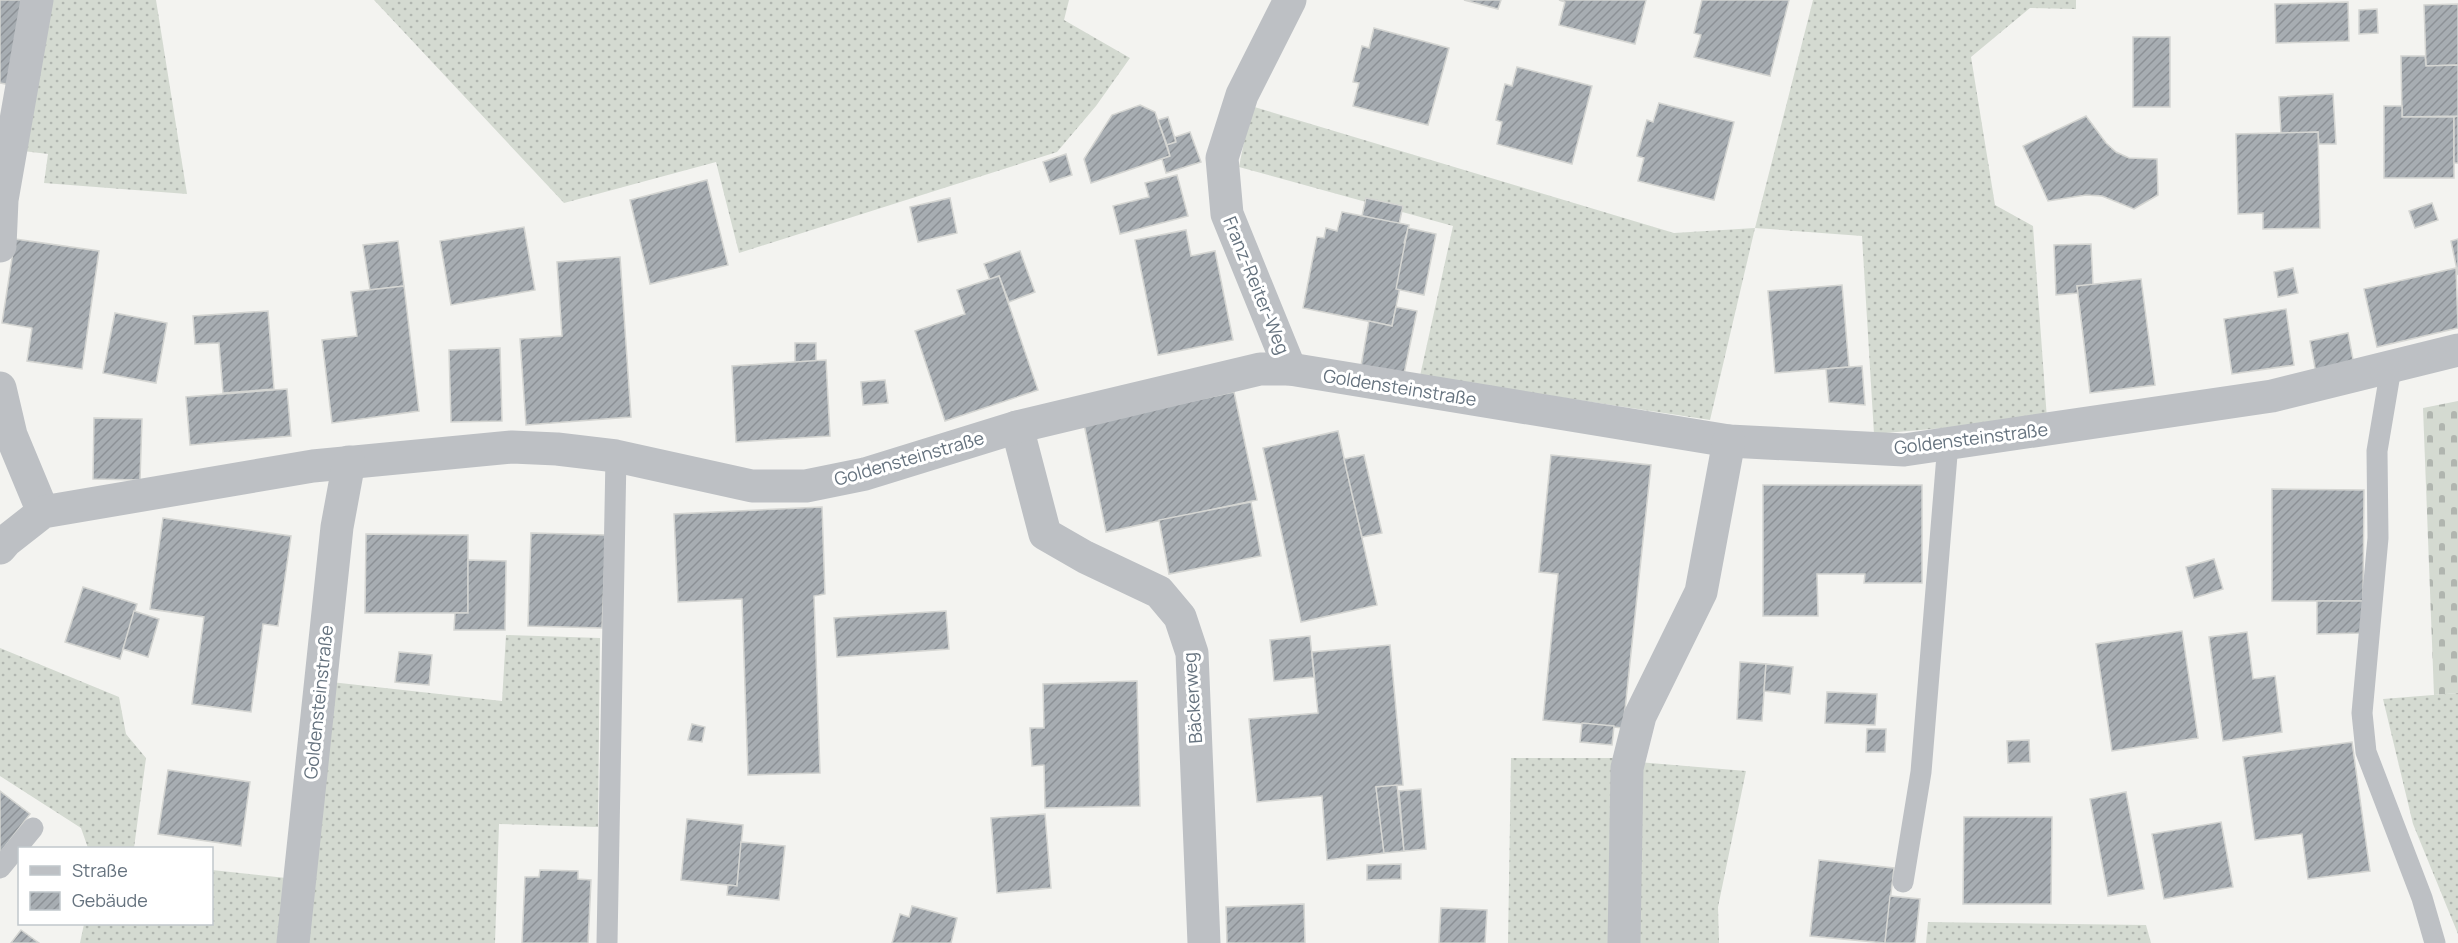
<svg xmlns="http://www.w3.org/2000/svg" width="2458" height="943" viewBox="0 0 2458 943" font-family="Manrope,sans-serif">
  <defs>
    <pattern id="grass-dots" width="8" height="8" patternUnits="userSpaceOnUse" patternTransform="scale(1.5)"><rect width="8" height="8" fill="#d4dad1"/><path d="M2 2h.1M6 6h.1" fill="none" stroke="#b0b5af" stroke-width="1.8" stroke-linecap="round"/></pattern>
    <pattern id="cemetery-stones" width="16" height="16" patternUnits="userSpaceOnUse" patternTransform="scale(1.5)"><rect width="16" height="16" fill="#d4dad1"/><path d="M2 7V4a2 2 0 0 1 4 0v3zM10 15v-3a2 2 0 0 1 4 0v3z" fill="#b0b5af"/></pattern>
    <pattern id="building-hatch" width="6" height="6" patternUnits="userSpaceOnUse" patternTransform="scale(1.5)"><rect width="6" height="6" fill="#a7adb2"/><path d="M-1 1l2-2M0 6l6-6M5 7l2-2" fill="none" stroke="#8c9196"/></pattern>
  </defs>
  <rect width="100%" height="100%" fill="#f3f3f0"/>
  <!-- grass -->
  <g fill="url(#grass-dots)">
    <path d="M51,0H156L187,194L44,183L48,154L23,151Z"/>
    <path d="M374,0H1069L1064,20L1130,58L1096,106L1057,152L739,253L716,162L564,203Z"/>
    <path d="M1813,0H2076V9L2030,8L1971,57L1995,205L2033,226L2047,419L1874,434L1862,236L1755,228L1710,420L1420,376L1453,226L1239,167L1251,106L1674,233L1755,228Z"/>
    <path d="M506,635L600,638L598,827L499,824L495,943H304L331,682L502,701Z"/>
    <path d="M0,648L119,697L126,734L146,758L134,848H88L81,828L0,776Z"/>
    <path d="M2458,693V934L2413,824L2383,699Z"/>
    <path d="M1511,758H1617L1614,943H1508Z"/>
    <path d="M1638,762L1746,771L1718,907L1719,943H1636Z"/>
    <path d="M212,870L286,878L280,943H80L84,924H212Z"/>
    <path d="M1928,922L2146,925L2151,943H1926Z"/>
  </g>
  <!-- cemetery -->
  <path fill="url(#cemetery-stones)" d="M2458,401V693L2434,695L2423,408Z"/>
  <!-- building -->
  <g fill="url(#building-hatch)" stroke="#d4d5d2" stroke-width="1.5">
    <path d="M0,0H22L11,85L0,83Z"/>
    <path d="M1464,0H1501L1498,9Z"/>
    <path d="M1559,0H1646L1635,44L1559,25L1565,2Z"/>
    <path d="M1702,0H1789L1770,76L1694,57L1701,35L1694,33Z"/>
    <path d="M2348,2L2349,41L2276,43L2275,4Z"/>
    <path d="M2458,4V65L2426,66L2424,5Z"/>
    <path d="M2377,9L2378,33L2359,34V10Z"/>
    <path d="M1374,28L1449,48L1428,125L1353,106L1359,83L1353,82L1362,46L1369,48Z"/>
    <rect x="2133" y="37" width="37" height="70"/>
    <path d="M2401,56H2425L2426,66L2458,65V116L2402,117Z"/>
    <path d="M1517,67L1592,86L1572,164L1497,144L1502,122L1496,120L1505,84L1512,86Z"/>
    <path d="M2333,94L2336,144H2319L2318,132L2281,134L2279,97Z"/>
    <path d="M1659,103L1734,122L1714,200L1638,181L1644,158L1637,156L1647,120L1653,122Z"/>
    <path d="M1140,105L1155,112L1170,156L1091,183L1084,159L1112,115Z"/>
    <path d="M2384,106H2402V117H2454V178H2384Z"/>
    <path d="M2086,116L2106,143L2116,152L2129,158L2157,159L2158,195L2134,209L2102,196L2086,195L2048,201L2023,146Z"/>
    <path d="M2458,116V163H2454V117Z"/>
    <path d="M1168,117L1176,142L1167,145L1158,120Z"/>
    <path d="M1190,132L1201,162L1166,173L1162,159L1170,156L1167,145L1176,142L1175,137Z"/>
    <path d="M2318,132L2320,228L2263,229V213L2238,214L2236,134Z"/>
    <path d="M1066,154L1072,175L1050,182L1043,162Z"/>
    <path d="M1177,175L1188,216L1120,234L1113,206L1149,197L1145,183Z"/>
    <path d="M707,180L728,265L650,284L630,200Z"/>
    <path d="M950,198L957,233L918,242L910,207Z"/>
    <path d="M1366,198L1403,206L1399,224L1362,216Z"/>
    <path d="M2432,203L2438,220L2415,228L2409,211Z"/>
    <path d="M1342,212L1409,225L1404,243L1409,244L1392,326L1303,308L1317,237L1324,238L1326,228L1337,231Z"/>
    <path d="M524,227L535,290L451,305L440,241Z"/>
    <path d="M1408,228L1436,234L1424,295L1396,289Z"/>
    <path d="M1186,230L1191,256L1215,251L1233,340L1158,355L1135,240Z"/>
    <path d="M15,239L99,251L82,369L27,361L32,328L2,323Z"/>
    <path d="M2458,239V275L2451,241Z"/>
    <path d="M398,241L404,286L370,290L363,245Z"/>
    <path d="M2091,244L2093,285L2077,286L2078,293L2056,295L2054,245Z"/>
    <path d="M1020,251L1035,292L1009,302L999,276L990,280L984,264Z"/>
    <path d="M620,257L631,417L526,425L520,339L562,336L557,262Z"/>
    <path d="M2293,268L2298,293L2278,297L2274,272Z"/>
    <path d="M2456,268L2458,328L2377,347L2364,289Z"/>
    <path d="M999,276L1038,390L945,421L915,331L965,314L957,290Z"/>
    <path d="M2141,279L2155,385L2090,393L2077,286Z"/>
    <path d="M1842,285L1849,367L1775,373L1768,291Z"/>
    <path d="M404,286L419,411L332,423L322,340L357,336L351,292Z"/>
    <path d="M1396,307L1417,311L1404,374L1361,366L1369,321L1392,326Z"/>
    <path d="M2286,309L2294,365L2232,374L2224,319Z"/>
    <path d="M268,311L274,389L223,393L219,343L195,344L193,316Z"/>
    <path d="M115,313L167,323L156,383L103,373Z"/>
    <path d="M2348,333L2354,365L2316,373L2310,341Z"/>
    <path d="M795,343H816V361L795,362Z"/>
    <path d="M500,348L502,421L451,422L449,350Z"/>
    <path d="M826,360L830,436L736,442L732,366Z"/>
    <path d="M1862,366L1865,405L1829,402L1826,369Z"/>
    <path d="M885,380L888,403L863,405L861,382Z"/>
    <path d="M287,389L291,436L190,445L186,397Z"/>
    <path d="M1234,392L1257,500L1106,532L1084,424Z"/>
    <path d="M94,418L142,419L140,480L93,479Z"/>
    <path d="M1338,431L1377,605L1301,622L1263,448Z"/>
    <path d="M1364,455L1382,533L1362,537L1344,459Z"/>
    <path d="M1551,455L1651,465L1623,728L1543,720L1558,574L1539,572Z"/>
    <path d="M1763,485H1922V583H1864L1865,574H1817L1818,616H1763Z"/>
    <path d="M2272,489L2364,490L2363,601H2272Z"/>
    <path d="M1251,502L1261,556L1169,574L1159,520Z"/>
    <path d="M822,507L825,594L814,596L820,773L748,775L742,599L678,602L674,514Z"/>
    <path d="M163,518L291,536L278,626L263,624L251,712L192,704L204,617L150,609Z"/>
    <path d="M531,533L606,535L602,628L528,626Z"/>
    <path d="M366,534L468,535V613H365Z"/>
    <path d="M2214,559L2223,589L2194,598L2186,567Z"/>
    <path d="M468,560L506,561L505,630H454L455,613H468Z"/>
    <path d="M83,587L137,604L120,659L65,642Z"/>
    <path d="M2317,601H2363V633L2317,634Z"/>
    <path d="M134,611L159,619L148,657L123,649Z"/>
    <path d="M946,611L949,649L837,657L834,618Z"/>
    <path d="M2182,631L2198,738L2112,751L2096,644Z"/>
    <path d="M2247,632L2253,679L2275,676L2282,732L2223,741L2209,637Z"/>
    <path d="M1310,636L1314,677L1274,681L1270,640Z"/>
    <path d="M1390,645L1403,785L1376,787L1384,853L1327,860L1322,796L1257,802L1249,719L1318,713L1312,652Z"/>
    <path d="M399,652L432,655L429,685L395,682Z"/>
    <path d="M1740,662L1766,664L1762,721L1737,719Z"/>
    <path d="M1766,664L1793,667L1790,694L1764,691Z"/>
    <path d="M1137,681L1140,806L1045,808L1044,765L1032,766L1030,728H1044L1043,684Z"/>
    <path d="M1827,692L1877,694L1875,725L1825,723Z"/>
    <path d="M1582,723L1614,726L1612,745L1580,742Z"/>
    <path d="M692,724L705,727L702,742L688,740Z"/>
    <path d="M1867,729H1886L1885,752H1866Z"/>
    <path d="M2029,740L2030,762L2008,763L2007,741Z"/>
    <path d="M2352,742L2370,871L2308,879L2302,834L2255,840L2243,757Z"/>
    <path d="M168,770L250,782L241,846L158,834Z"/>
    <path d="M1397,785L1404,851L1384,853L1376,787Z"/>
    <path d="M1421,789L1426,849L1404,851L1399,791Z"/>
    <path d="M0,791L30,814L0,853Z"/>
    <path d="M2126,792L2144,889L2108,896L2090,799Z"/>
    <path d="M1045,814L1051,888L997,893L991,818Z"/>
    <path d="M1964,817H2052L2051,904H1963Z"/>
    <path d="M687,819L743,825L737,886L681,880Z"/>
    <path d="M2221,822L2233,887L2164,899L2152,834Z"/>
    <path d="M741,842L785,846L779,900L727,895L728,885L737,886Z"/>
    <path d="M1819,860L1894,868L1885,943L1810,936Z"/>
    <path d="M1401,864V879L1367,880V865Z"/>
    <path d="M540,870L578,871V879L591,880L588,943H522L525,877H539Z"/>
    <path d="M1890,896L1920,899L1915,943H1885Z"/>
    <path d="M1304,904L1305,943H1227L1226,907Z"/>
    <path d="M912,906L957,918L951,943H892L900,914L909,917Z"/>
    <path d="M1441,908L1487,910L1485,943H1439Z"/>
    <path d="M21,930L39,943H11Z"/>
  </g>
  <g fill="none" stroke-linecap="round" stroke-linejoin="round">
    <!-- lane -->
    <g stroke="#bdc0c4" stroke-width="21">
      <path d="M2391,368L2377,451L2378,538L2362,713L2366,752L2422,898L2435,943"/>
      <path d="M0,868L33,828"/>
      <path d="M1903,882L1921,772L1948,443"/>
      <path d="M607,943L616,456"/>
    </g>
    <!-- street -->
    <g stroke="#bdc0c4" stroke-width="33">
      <path d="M1290,0L1242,95L1222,158L1227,214L1290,369"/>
      <path d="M0,246L2,200L37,0"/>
      <path d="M0,388L11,435L43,512"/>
      <path d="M1017,427L1045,534L1085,557L1159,592L1180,617L1192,653L1204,943"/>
      <path d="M0,548L6,541L43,512L313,466L512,447L557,449L616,456L752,486H806L865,474L1017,427L1260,369H1290L1729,441L1904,450L2272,396L2458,350"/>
      <path d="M293,943L337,527L349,462"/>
      <path d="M1624,943L1627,768L1640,716L1701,592L1729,441"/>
    </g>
  </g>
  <g text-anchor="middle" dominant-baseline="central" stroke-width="6" stroke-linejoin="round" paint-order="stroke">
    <!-- street labels -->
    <g font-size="18" fill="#65727e" stroke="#fff">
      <text transform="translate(1257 285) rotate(68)">Franz-Reiter-Weg</text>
      <text transform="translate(1400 387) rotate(9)">Goldensteinstraße</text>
      <text transform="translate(1971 438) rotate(-7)">Goldensteinstraße</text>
      <text transform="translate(909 458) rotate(-16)">Goldensteinstraße</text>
      <text transform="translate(1192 698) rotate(-94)">Bäckerweg</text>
      <text transform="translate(318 702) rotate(-84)">Goldensteinstraße</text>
    </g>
  </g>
  <!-- legend -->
  <rect x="18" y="847" width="195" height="78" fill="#ffffff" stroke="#c1c7cb" stroke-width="1.5"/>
  <rect x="30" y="866" width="30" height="9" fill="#bdc0c4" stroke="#c1c7cb" stroke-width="1.5"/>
  <text x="72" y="877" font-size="18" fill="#65727e">Straße</text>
  <rect x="30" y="892" width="30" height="18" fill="url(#building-hatch)" stroke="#c1c7cb" stroke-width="1.5"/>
  <text x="72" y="907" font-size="18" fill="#65727e">Gebäude</text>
</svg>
